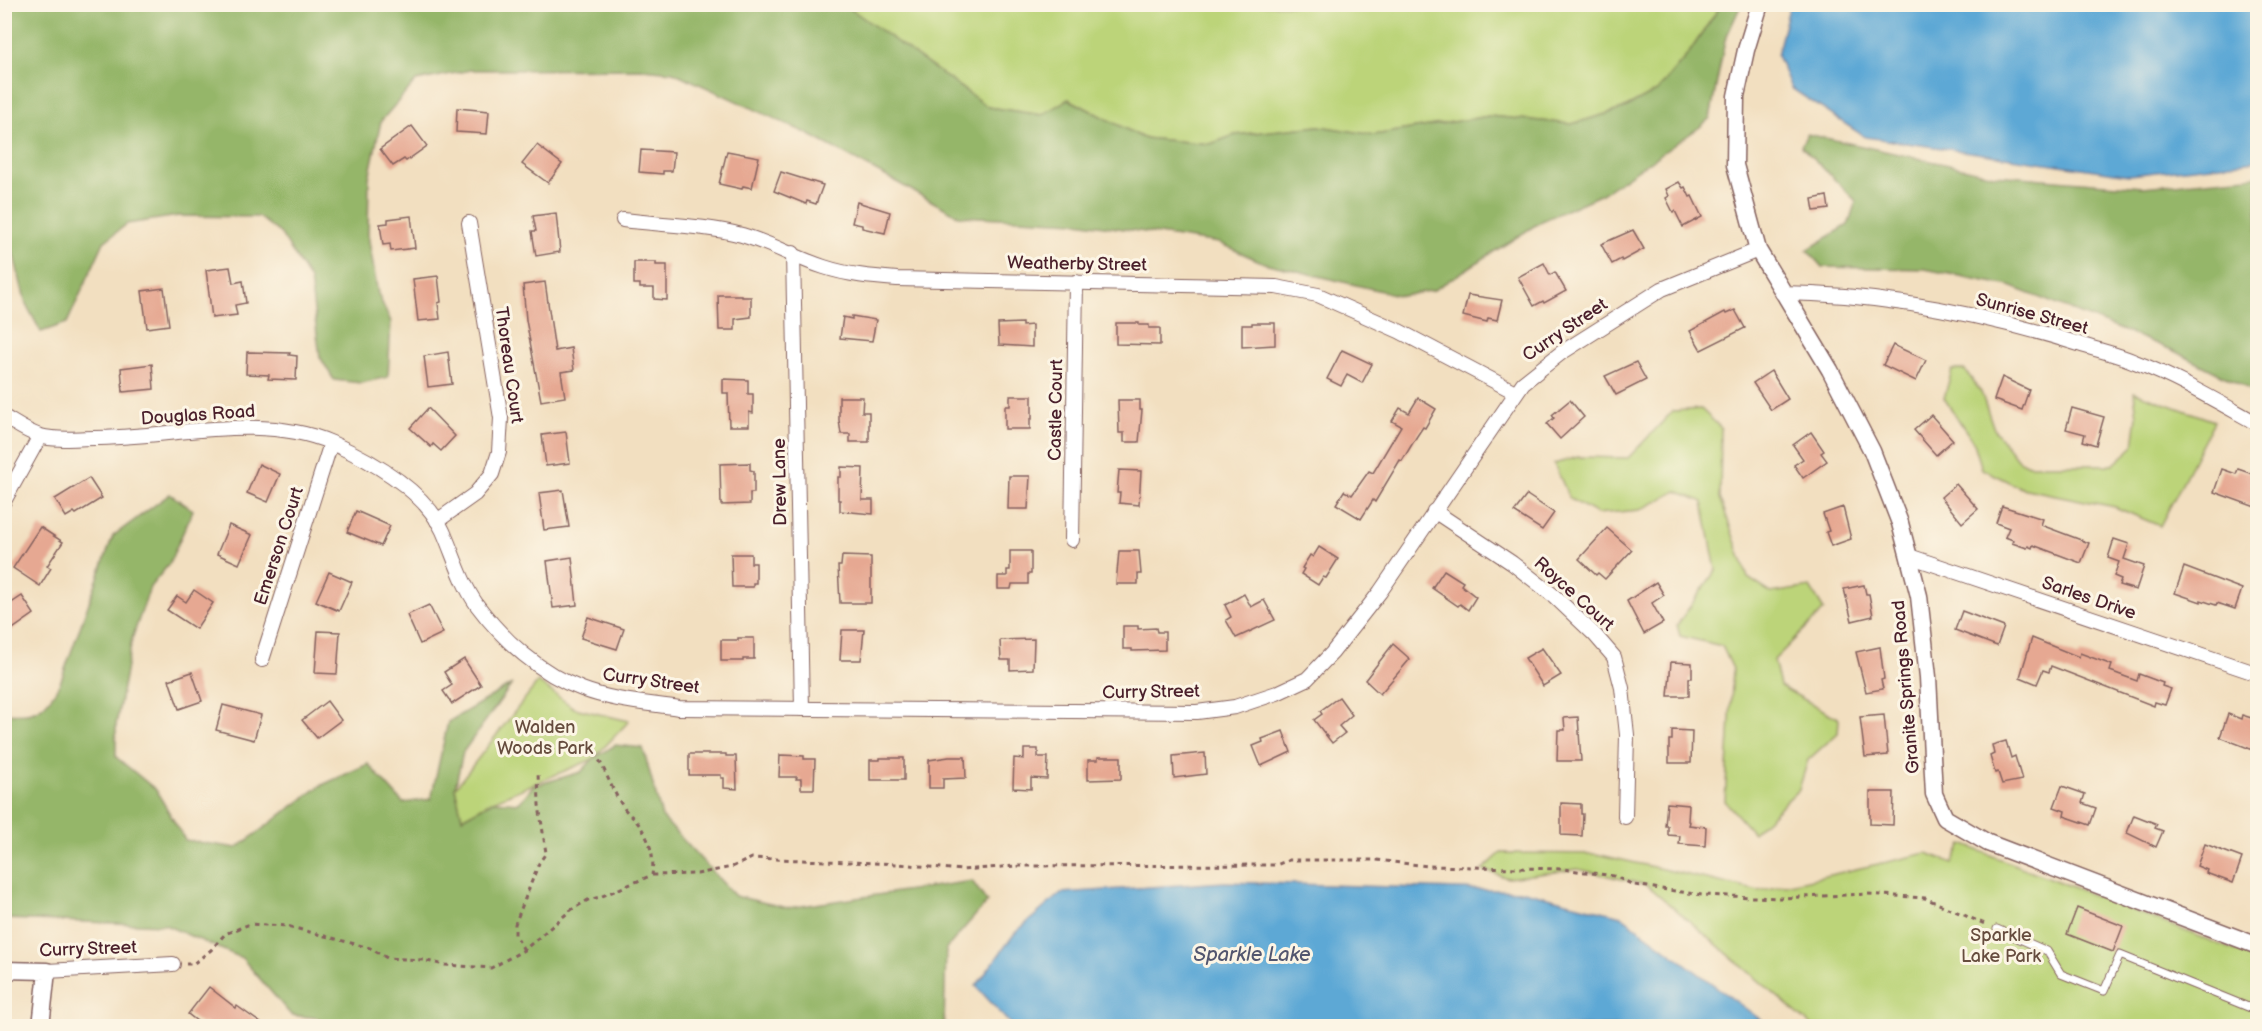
<svg xmlns="http://www.w3.org/2000/svg" width="2262" height="1031" viewBox="0 0 2262 1031" font-family="'Balsamiq Sans',sans-serif">
  <rect width="100%" height="100%" fill="#fcf5e5"/>
  <filter id="ink" filterUnits="userSpaceOnUse"><feTurbulence type="fractalNoise" baseFrequency=".0167" numOctaves="2"/><feDisplacementMap in="SourceGraphic" scale="12" xChannelSelector="R" yChannelSelector="G"/><feConvolveMatrix kernelMatrix="1 2 1 2 8 2 1 2 1" color-interpolation-filters="sRGB"/></filter>
  <filter id="wash" filterUnits="userSpaceOnUse"><feTurbulence type="fractalNoise" baseFrequency=".008" numOctaves="4" result="noise"/><feDisplacementMap in="SourceGraphic" scale="24" xChannelSelector="R" yChannelSelector="G"/><feGaussianBlur stdDeviation="1.35" result="paint"/><feColorMatrix in="noise" values="0 0 0 0 0 0 0 0 0 0 0 0 0 0 0 0 0 1.4 0 .05"/><feComposite in="paint" operator="in"/></filter>
  <g filter="url(#wash)">
    <rect width="100%" height="100%" fill="#f2dfc0"/>
    <!-- green -->
    <g fill="#bcd479" stroke="#837a52" stroke-width="1.5">
      <path d="M845,5H1721L1689,53L1657,91L1623,109L1572,124L1489,116L1374,135L1319,126L1235,135L1211,144L1143,138L1069,99L1042,115L988,107Z"/>
      <path d="M1952,370H1965L1981,392L1994,429L2017,459L2029,465H2113L2133,447L2137,416L2134,392L2214,421L2160,526L2115,507L2021,488L1982,469L1974,443L1944,398Z"/>
      <path d="M1701,409L1721,428L1720,498L1748,578L1771,593L1810,587L1824,610L1774,660L1780,686L1839,719L1838,733L1808,760L1799,789L1753,833L1725,801L1733,669L1722,646L1680,636L1677,625L1716,570L1703,502L1677,491L1640,510L1597,514L1570,499L1554,464L1578,457L1628,458L1673,411Z"/>
      <path d="M538,682L574,708L629,721L593,759L493,801L462,818L455,788Z"/>
      <path d="M1962,844L2257,959V1026H1812L1647,885L1578,869L1508,878L1482,870L1501,853L1596,854L1759,891L1927,853L1953,863Z"/>
    </g>
    <!-- forest -->
    <g fill="#95b669" stroke="#706a4a" stroke-width="1.5">
      <path d="M5,4L845,5L988,107L1042,115L1068,99L1143,138L1210,144L1235,135L1319,126L1374,135L1489,116L1572,124L1623,109L1657,91L1689,53L1721,5H1741L1725,40L1710,118L1700,127L1602,194L1542,221L1434,290L1402,296L1264,263L1219,243L1077,222L959,216L806,133L673,72L643,69L471,70L416,81L381,121L369,178L368,235L378,294L391,322L388,377L361,383L334,380L320,357L310,280L281,234L259,217L178,216L127,224L104,242L67,323L41,332L26,304L13,252L5,240Z"/>
      <path d="M1807,134L1994,175L2143,187L2257,176V393L2172,350L2010,286L1925,269L1822,267L1807,250L1848,225L1856,201L1801,146Z"/>
      <path d="M170,494L193,510L169,564L150,587L132,639L116,725V757L156,790L185,840L237,848L320,786L368,764L403,803L431,799L448,722L512,684L463,752L455,788L462,818L493,801L519,803L533,786L581,772L593,759L615,745L643,748L662,817L735,896L788,908L972,881L987,902L946,949L944,1026H335L318,1018L291,1015L242,958L165,925L5,919V713C36,716 45,710 60,683L113,536Z"/>
    </g>
    <!-- water -->
    <g fill="#5da8d5" stroke="#546480" stroke-width="1.5">
      <path d="M1790,4L2257,5V161L2129,175L1865,137L1791,88L1777,55Z"/>
      <path d="M1225,882L1524,891L1621,916L1769,1026H1012L976,986L1015,933L1061,893Z"/>
    </g>
    <g id="blocks">
      <!-- building -->
      <g fill="#e6a892">
        <path d="M457,108L489,111L487,134L456,132Z"/>
        <path d="M412,126L427,146L406,161L404,159L393,166L380,149Z"/>
        <path d="M537,145L562,164L548,183L522,164Z"/>
        <path d="M641,150L674,152L672,171H663V174L639,172Z"/>
        <path d="M727,151L759,157L752,188L743,186L742,189L719,184Z"/>
        <path d="M781,172L823,185L816,204L807,201L806,204L774,191Z"/>
        <path d="M1679,182L1683,188L1685,187L1690,197L1692,196L1702,217L1683,227L1675,211L1673,212L1666,198L1669,196L1666,189Z"/>
        <path d="M1827,196L1829,209L1814,211L1812,199Z"/>
        <path d="M857,202L890,212L885,233L862,228V225L852,223Z"/>
        <path d="M556,213L560,252L536,256L532,231H536L533,216Z"/>
        <path d="M411,216L415,248L391,251L390,244L383,245L380,224L388,223V219Z"/>
        <path d="M1633,230L1644,249L1622,261L1621,259L1612,264L1601,244Z"/>
        <path d="M634,262H656V265H667V300L654,299V288H640V284H634Z"/>
        <path d="M1544,263L1550,275L1555,272L1566,291L1544,303L1543,301L1534,306L1518,277Z"/>
        <path d="M230,267L233,283L243,281L246,303L235,305L237,315L212,318L206,270Z"/>
        <path d="M438,276L441,302L438,303L440,319L418,321L413,279Z"/>
        <path d="M545,282L555,351L571,348L574,370L561,372L565,397L541,401L526,320L523,285Z"/>
        <path d="M164,288L169,325L147,328L142,291Z"/>
        <path d="M718,295H741V297H751V317L735,319V330H719Z"/>
        <path d="M1468,295L1502,300L1497,320L1488,318L1487,322L1463,316Z"/>
        <path d="M1735,310L1745,328L1701,350L1690,331L1725,312L1726,314Z"/>
        <path d="M852,316L876,320L872,341L840,338L843,317L852,319Z"/>
        <path d="M1022,323V326L1032,325V347L999,345L998,324Z"/>
        <path d="M1116,323H1139V325H1149V328H1160V345L1116,344Z"/>
        <path d="M1252,323H1275V345L1242,347V325H1252Z"/>
        <path d="M1893,345L1926,360L1916,381L1883,365Z"/>
        <path d="M1342,350L1372,364L1362,383L1347,375L1341,386L1327,379Z"/>
        <path d="M247,352L290,353L289,355L297,356L296,380L268,379L269,375L246,374Z"/>
        <path d="M448,352L452,384L428,387L424,356Z"/>
        <path d="M1636,362L1646,380L1616,395L1605,376Z"/>
        <path d="M152,364L154,389L123,392L121,368Z"/>
        <path d="M1771,371L1788,399L1771,410L1753,383Z"/>
        <path d="M2002,377L2029,390L2022,410L1994,400Z"/>
        <path d="M723,379L748,380V394H753V413L749,412V426H729L728,393H723Z"/>
        <path d="M1010,396H1032V419H1030V429H1005V406H1010Z"/>
        <path d="M839,397H863L862,412H869V442H850V434H841L839,420Z"/>
        <path d="M1418,398L1436,409L1425,428L1423,427L1417,436L1402,461L1400,460L1375,502L1373,500L1361,519L1336,504L1344,491L1352,495L1369,471L1373,473L1401,426L1392,421L1400,408L1409,413Z"/>
        <path d="M1118,400H1140V410H1142L1139,442H1124V433H1119Z"/>
        <path d="M1570,400L1584,417L1560,439L1547,424L1554,418L1552,415Z"/>
        <path d="M428,408L455,436L441,451L433,444L431,447L410,428Z"/>
        <path d="M2072,408L2104,417L2096,445L2083,441L2085,434L2066,429Z"/>
        <path d="M1931,415L1953,440L1936,455L1914,430Z"/>
        <path d="M566,432L570,463L546,466L542,435Z"/>
        <path d="M1811,432L1824,451L1821,453L1827,461L1803,478L1794,465L1803,459L1793,445Z"/>
        <path d="M750,463V470L754,471V493H750V504L721,505L720,464Z"/>
        <path d="M259,464L280,474L268,502L247,493Z"/>
        <path d="M841,467L863,468L862,500H873V514L840,511V500H838V477H841Z"/>
        <path d="M2222,469L2236,474L2238,469L2258,476V508L2214,492Z"/>
        <path d="M1119,470L1141,471L1139,505L1119,503L1120,493H1117Z"/>
        <path d="M1009,476H1030L1028,509H1008Z"/>
        <path d="M89,478L102,498L76,514L74,512L66,517L55,499Z"/>
        <path d="M1956,484L1978,509L1962,523L1941,497Z"/>
        <path d="M563,490L569,527L544,530L539,493Z"/>
        <path d="M1527,495L1554,513L1542,530L1514,512Z"/>
        <path d="M2002,506L2043,519L2041,525L2089,543L2081,563L2033,545L2032,548L2028,546L2027,548L2012,543L2013,540L2005,537L2009,528L1996,523Z"/>
        <path d="M1843,507L1851,539L1831,546L1826,532L1829,531L1823,514Z"/>
        <path d="M356,511L390,526L381,546L347,532Z"/>
        <path d="M229,525L252,535L239,564L217,554Z"/>
        <path d="M40,527L63,542L47,566L51,568L40,586L13,568Z"/>
        <path d="M1607,528L1632,550L1605,579L1598,573L1596,575L1579,559Z"/>
        <path d="M2114,539L2129,544L2124,559L2144,566L2136,590L2119,585L2121,579L2114,576L2119,562L2108,558Z"/>
        <path d="M1319,547L1338,559L1326,578L1323,577L1318,585L1301,574L1304,569L1302,568L1310,555L1313,557Z"/>
        <path d="M1010,551H1031V574H1028V584H1012L1011,589H998V576H1007V570H1010Z"/>
        <path d="M1119,551H1139L1141,574H1138V584H1116Z"/>
        <path d="M731,554H751V563H756V583H753V587H732Z"/>
        <path d="M842,556L871,557V603H840L838,566H841Z"/>
        <path d="M572,557L577,605L553,608L547,561Z"/>
        <path d="M2184,567L2242,589L2235,609L2217,603L2216,605L2201,600V602L2175,593Z"/>
        <path d="M1444,570L1463,582L1461,585L1476,597L1468,610L1460,604L1458,606L1432,588Z"/>
        <path d="M329,572L352,582L339,611L316,601Z"/>
        <path d="M1656,582L1664,595L1652,603L1663,623L1644,634L1627,601Z"/>
        <path d="M1864,585L1866,594H1869L1873,616L1852,621L1844,589Z"/>
        <path d="M194,590L213,603L196,629L167,610L177,596L186,602Z"/>
        <path d="M1244,594L1251,607L1264,600L1275,620L1236,638L1226,620L1231,617L1225,605Z"/>
        <path d="M22,596L34,614L4,635V608Z"/>
        <path d="M429,605L443,633L420,644L407,615Z"/>
        <path d="M1962,611L2004,627L1997,646L1955,630Z"/>
        <path d="M588,617L624,629L617,649L581,638Z"/>
        <path d="M1123,626H1138V629L1156,628L1157,632H1165V650L1132,651V649H1123Z"/>
        <path d="M842,630H864L861,660H840Z"/>
        <path d="M318,631L340,632L337,674L315,673Z"/>
        <path d="M738,638H754V659H743V661H721V640H738Z"/>
        <path d="M2032,638L2079,657L2080,653L2112,665L2110,671L2137,681L2139,674L2163,683L2162,686L2171,689L2165,705L2155,702L2154,706L2051,666L2049,672L2043,670L2037,684L2020,677Z"/>
        <path d="M1034,639L1033,669L1010,670V660H1001L1000,640Z"/>
        <path d="M1393,644L1410,659L1380,694L1365,680Z"/>
        <path d="M1880,647L1884,679L1881,680L1883,689L1866,692L1856,652Z"/>
        <path d="M1542,648L1561,675L1543,686L1525,658Z"/>
        <path d="M464,659L481,685L452,704L443,691L452,685L444,672Z"/>
        <path d="M1671,662L1692,663V678H1689V696H1668Z"/>
        <path d="M192,672L202,701L179,709L169,680Z"/>
        <path d="M1339,697L1352,715L1339,726L1345,733L1332,743L1314,720L1322,714L1320,711Z"/>
        <path d="M327,701L341,720L317,738L302,720Z"/>
        <path d="M223,705L261,715L254,740L216,730Z"/>
        <path d="M2228,714L2241,719L2242,715L2258,720V752L2220,737Z"/>
        <path d="M1884,715L1888,755L1865,757L1860,717Z"/>
        <path d="M1578,717L1581,761H1557L1558,730H1565L1564,718Z"/>
        <path d="M1672,730L1692,731L1691,763H1669V740H1672Z"/>
        <path d="M1283,731L1291,752L1261,766L1253,746L1263,742L1262,739Z"/>
        <path d="M2006,741L2011,758L2015,756L2022,780L2002,784L1998,772L1995,773L1990,756L1994,754L1992,745Z"/>
        <path d="M1024,749H1038V757H1048L1047,779L1031,778V789L1013,788L1014,758L1024,759Z"/>
        <path d="M1205,753L1206,774L1174,778L1173,756Z"/>
        <path d="M689,754H726V756H736L737,789L724,788V778H721V775H689Z"/>
        <path d="M780,755L804,756V759H815L814,789H801V779H796L797,777H779Z"/>
        <path d="M949,757H965L966,778L943,779V788H929V760Z"/>
        <path d="M1098,757H1121V779L1088,780V760H1098Z"/>
        <path d="M880,758H904V780H870V760H880Z"/>
        <path d="M2062,786L2085,794L2082,803L2096,808L2090,825L2064,816L2065,811L2054,807Z"/>
        <path d="M1870,792H1894L1893,825L1870,824Z"/>
        <path d="M1561,803L1581,804V814H1583L1582,836L1561,835Z"/>
        <path d="M1667,803L1689,805L1688,821L1690,822L1689,825L1706,827L1705,846L1679,844L1680,836L1668,835V826H1665Z"/>
        <path d="M2134,815L2157,824L2155,828L2163,831L2156,847L2127,833Z"/>
        <path d="M2205,844L2242,858L2233,883L2206,873L2207,870L2197,866Z"/>
        <path d="M2077,908L2123,926L2113,952L2067,934Z"/>
        <path d="M209,987L236,1008L237,1006L265,1026H209L204,1023L202,1025L188,1014Z"/>
      </g>
    </g>
  </g>
  <g filter="url(#ink)">
    <use href="#blocks" fill-opacity="0" stroke="#85625f" stroke-width="1.5"/>
    <g fill="none" stroke-linecap="round" stroke-linejoin="round">
      <defs>
        <path id="service" d="M1997,929L2047,951L2061,974L2104,991L2120,955L2258,1011"/>
        <g id="minor">
          <path d="M623,220C662,225 703,225 742,235C770,243 796,258 824,267C848,275 872,277 897,279L1276,287L1318,295L1399,331L1515,392"/>
          <path d="M793,253L802,709"/>
          <path d="M1782,293C1883,294 1983,314 2079,344C2097,350 2117,354 2135,362C2178,378 2218,402 2258,424"/>
          <path d="M4,417C16,424 27,432 40,436C57,441 77,438 94,438C170,438 260,412 332,443C372,461 424,490 443,531C454,556 461,582 477,605C503,640 541,674 582,689C613,701 647,703 679,708L1197,712L1235,707L1277,693L1307,679L1332,653L1380,592L1523,383L1561,353L1662,289L1758,250"/>
          <path d="M4,501L40,436"/>
          <path d="M1434,511L1512,563L1554,596L1595,635L1614,657L1622,688L1627,735L1625,817"/>
          <path d="M437,521L475,494L492,474L499,452L501,418L469,223"/>
          <path d="M1072,540L1076,282"/>
          <path d="M1909,556L2258,674"/>
          <path d="M262,660L331,443"/>
          <path d="M47,971L173,964"/>
        </g>
        <g id="tertiary">
          <path d="M1760,4L1746,50L1736,96L1735,165L1758,250L1830,370L1872,451L1900,523L1919,596L1928,677L1934,794L1945,818L1988,843L2258,946"/>
          <path d="M4,970L47,971L41,1026"/>
        </g>
      </defs>
      <!-- service casing -->
      <use href="#service" stroke="#85625f" stroke-width="9"/>
      <!-- minor casing -->
      <use href="#minor" stroke="#85625f" stroke-width="16"/>
      <!-- tertiary casing -->
      <use href="#tertiary" stroke="#85625f" stroke-width="19"/>
      <!-- path -->
      <g stroke="#85625f" stroke-width="3" stroke-dasharray="4.5 4.5" stroke-linecap="butt">
        <path d="M590,745C604,764 610,788 624,808C627,813 633,817 637,822C649,837 655,856 652,875"/>
        <path d="M524,950L515,935V924L539,863L546,853L539,805L538,771"/>
        <path d="M186,964H193L211,950L225,934L250,924L287,926L370,948L387,958L423,960L445,965L491,968L524,950L571,910L588,900L600,897L652,875L697,874L732,867L752,858L899,864L962,870L1015,866L1276,865L1289,860H1376L1428,866L1563,869L1614,876L1634,885L1702,895L1780,898L1868,894L1925,898L1987,925"/>
      </g>
      <!-- service -->
      <use href="#service" stroke="#fff" stroke-width="7"/>
      <!-- minor -->
      <use href="#minor" stroke="#fff" stroke-width="14"/>
      <!-- tertiary -->
      <use href="#tertiary" stroke="#fff" stroke-width="16"/>
    </g>
  </g>
  <g text-anchor="middle" dominant-baseline="central" stroke-width="6" stroke-linejoin="round" paint-order="stroke">
    <!-- street labels -->
    <g font-size="18" fill="#4a1f2b" stroke="#fcf5e5">
      <text transform="translate(1077 264) rotate(1)">Weatherby Street</text>
      <text transform="translate(2032 314) rotate(15)">Sunrise Street</text>
      <text transform="translate(1565 330) rotate(-34)">Curry Street</text>
      <text transform="translate(509 365) rotate(82)">Thoreau Court</text>
      <text transform="translate(1056 410) rotate(-89)">Castle Court</text>
      <text transform="translate(198 415) rotate(-4)">Douglas Road</text>
      <text transform="translate(780 482) rotate(-91)">Drew Lane</text>
      <text transform="translate(279 546) rotate(-72)">Emerson Court</text>
      <text transform="translate(1574 594) rotate(42)">Royce Court</text>
      <text transform="translate(2089 598) rotate(19)">Sarles Drive</text>
      <text transform="translate(651 681) rotate(8)">Curry Street</text>
      <text transform="translate(1906 687) rotate(-95)">Granite Springs Road</text>
      <text transform="translate(1151 692) rotate(-1)">Curry Street</text>
      <text transform="translate(88 949) rotate(-2)">Curry Street</text>
    </g>
    <!-- park labels -->
    <g font-size="18" fill="#664c3e" stroke="#fcf5e5">
      <text x="545" y="727">Walden<tspan x="545" dy="21">Woods Park</tspan></text>
      <text x="2001" y="935">Sparkle<tspan x="2001" dy="21">Lake Park</tspan></text>
    </g>
    <!-- water labels -->
    <g font-size="20" font-style="italic" fill="#52566f" stroke="#fcf5e5">
      <text x="1252" y="955">Sparkle Lake</text>
    </g>
  </g>
  <!-- margin -->
  <rect width="2262" height="1031" fill="none" stroke="#fcf5e5" stroke-width="24"/>
</svg>
